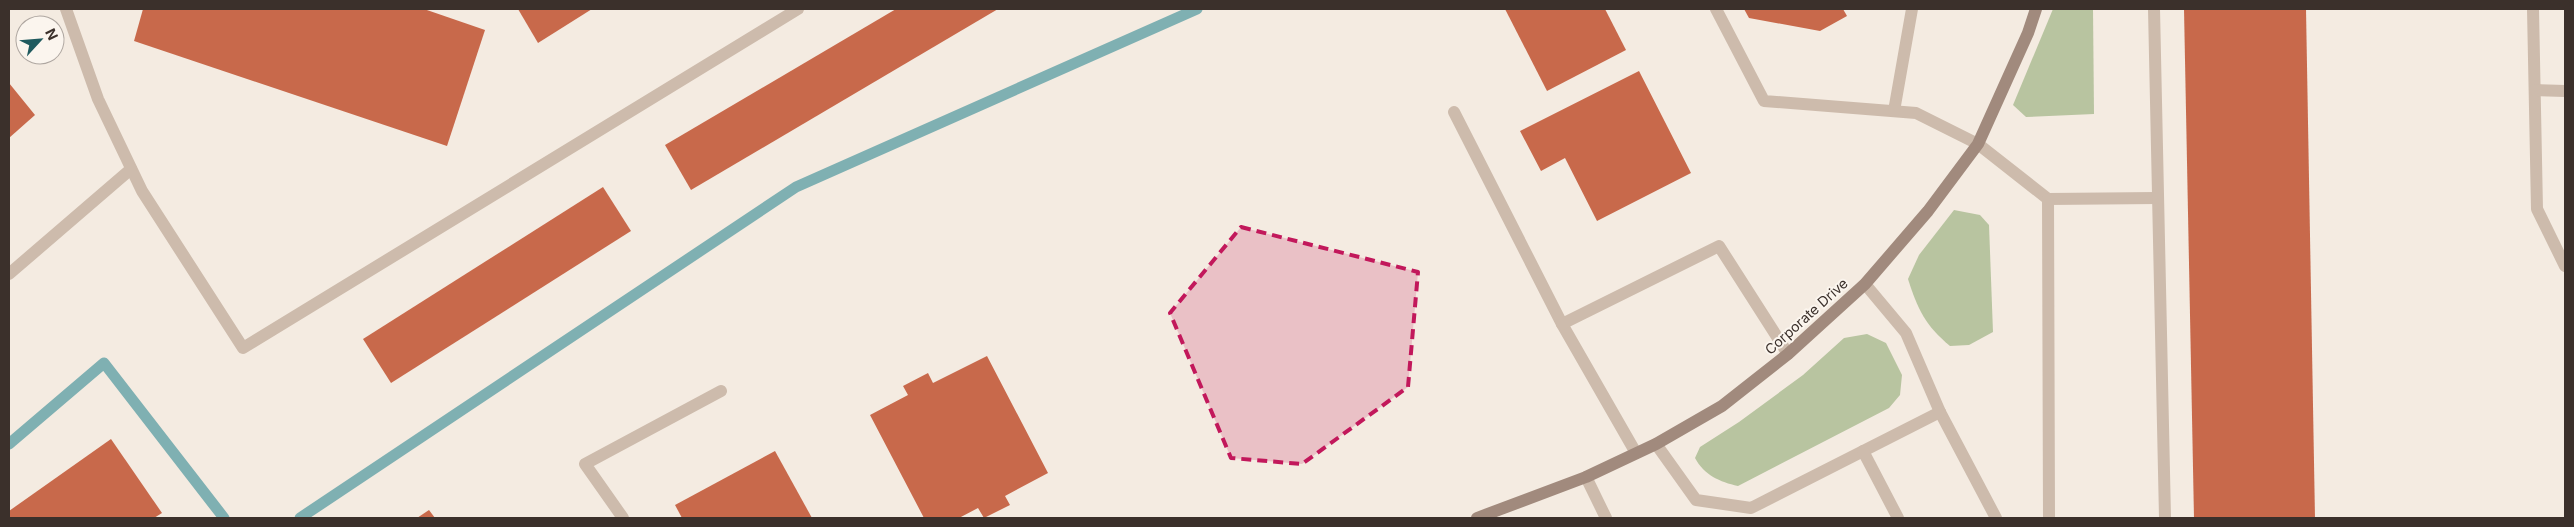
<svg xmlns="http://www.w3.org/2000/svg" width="2574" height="527" viewBox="0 0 2574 527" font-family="Inter,sans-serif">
  <rect width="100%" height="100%" fill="#f4ebe1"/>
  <!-- green -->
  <g fill="#b8c4a0">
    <path d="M2053,9H2093L2094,114L2026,117L2013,105Z"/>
    <path d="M1954,210L1980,215L1989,225L1993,332L1969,345L1950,346C1925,325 1918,310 1908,279L1919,255Z"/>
    <path d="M1867,334L1886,343L1902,375L1900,395L1889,408L1738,486C1720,482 1704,475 1695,458L1700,447L1739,422L1803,375L1844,338Z"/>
  </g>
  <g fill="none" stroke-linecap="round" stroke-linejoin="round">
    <!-- stream -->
    <g stroke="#7fb0b2" stroke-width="11">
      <path d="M9,444L104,363L224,518"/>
      <path d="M300,518L796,187L1197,9"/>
    </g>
  </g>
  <!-- building -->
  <g fill="#c8694b">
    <path d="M143,9H424L485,30L447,146L134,41Z"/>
    <path d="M518,9H592L538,43Z"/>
    <path d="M896,9H998L691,190L665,145Z"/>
    <path d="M1505,9H1605L1626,50L1547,91Z"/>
    <path d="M1744,9H1843L1847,16L1820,31L1749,18Z"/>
    <path d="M2184,9H2306L2315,518H2194Z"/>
    <path d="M1639,71L1691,173L1597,221L1565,158L1541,171L1520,131Z"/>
    <path d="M9,83L35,115L9,138Z"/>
    <path d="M603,187L631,231L391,383L363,339Z"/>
    <path d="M987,356L1048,473L1005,496L1010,505L984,518L978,508L959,518H924L870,415L908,395L903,386L928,373L933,383Z"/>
    <path d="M111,439L162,513L154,518H9V511Z"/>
    <path d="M775,451L812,518H682L675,505Z"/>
    <path d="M429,510L435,518H417Z"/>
  </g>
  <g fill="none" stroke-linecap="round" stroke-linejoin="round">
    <!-- lane -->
    <g stroke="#cdbbac" stroke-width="12">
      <path d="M66,9L98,99L142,191L243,348L798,9"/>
      <path d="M1716,9L1764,101L1916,113L1978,144L2048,199L2157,198"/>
      <path d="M2154,9L2165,518"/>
      <path d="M2533,9L2537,209L2565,266"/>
      <path d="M2535,90L2565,91"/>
      <path d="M1894,111L1912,9"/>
      <path d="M1454,112L1562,324L1636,453"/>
      <path d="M2048,199L2049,518"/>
      <path d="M9,274L131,169"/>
      <path d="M1865,284L1906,333L1940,412L1996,518"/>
      <path d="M1562,324L1719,246L1788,354"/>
      <path d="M1656,444L1696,500L1751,508L1940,412"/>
      <path d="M1863,451L1898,518"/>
      <path d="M1586,477L1606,518"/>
      <path d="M623,518L585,464L721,391"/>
    </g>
    <!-- secondary -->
    <path stroke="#a18a7d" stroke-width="12" d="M1477,518L1586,477L1656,444L1722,406L1788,354L1865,284L1928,211L1978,144L2028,33L2036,9"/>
  </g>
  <!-- marked area -->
  <path fill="#c2185b" fill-opacity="0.2" stroke="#c2185b" stroke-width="4" stroke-dasharray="10 6" stroke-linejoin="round" d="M1241,227L1418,272L1408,387L1302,464L1231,458L1170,313Z"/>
  <g text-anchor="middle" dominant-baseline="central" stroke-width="4" stroke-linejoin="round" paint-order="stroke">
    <!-- street labels -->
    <g font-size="14" fill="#3b302b" stroke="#fbf5ee">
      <text transform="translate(1806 316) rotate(-42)">Corporate Drive</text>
    </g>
  </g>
  <!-- border -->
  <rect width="2574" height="527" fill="none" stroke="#3b302b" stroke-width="20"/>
  <!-- north arrow -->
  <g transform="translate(40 40) rotate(64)"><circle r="24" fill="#fbf5ee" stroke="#aea6a0"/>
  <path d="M0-4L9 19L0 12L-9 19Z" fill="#1f5a5e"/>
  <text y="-8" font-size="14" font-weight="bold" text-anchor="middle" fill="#3b302b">N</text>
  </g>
</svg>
